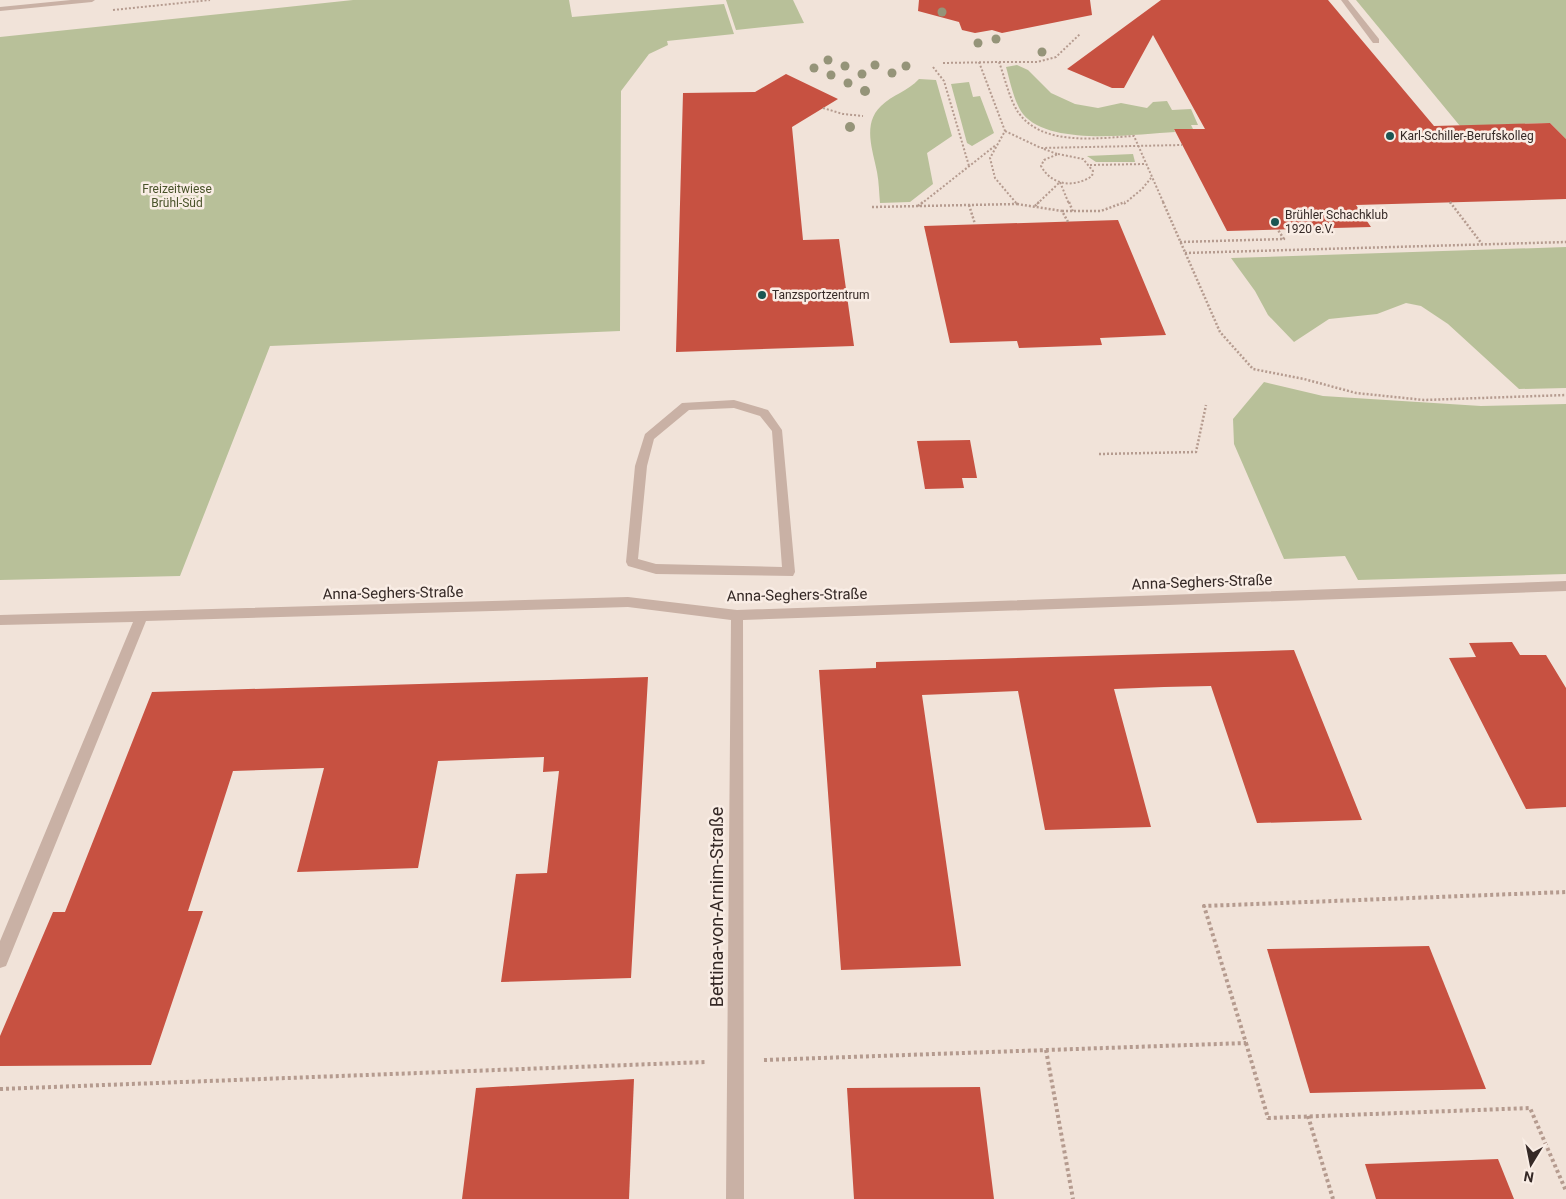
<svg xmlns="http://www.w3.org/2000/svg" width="1566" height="1199" viewBox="0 0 1566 1199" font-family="Roboto,sans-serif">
  <rect width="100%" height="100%" fill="#f1e3d9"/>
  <!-- green -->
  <g fill="#b8c099">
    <path d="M353,0H569L572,17L724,4L734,34L667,41L668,45L649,54L621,91L620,331L270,346L180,576L0,580V37Z"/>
    <path d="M726,0H793L804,23L736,30Z"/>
    <path d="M1356,0H1566V139L1550,123L1460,126Z"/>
    <path d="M1017,65L1028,70L1051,93L1075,104L1098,108L1121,103L1147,108L1153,102L1167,101L1172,110L1191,109L1198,125H1191L1193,129H1174L1175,132C1136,134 1050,147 1023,114C1014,102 1010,81 1006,67Z"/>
    <path d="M919,79L936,80L952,136L927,153L933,184L910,202L880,203C879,193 879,182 877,172C873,150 862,124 881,106C892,95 908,91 919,79Z"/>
    <path d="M969,82L973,97L980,96L994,133L972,146L967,143L951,84Z"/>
    <path d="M1133,154L1135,162H1096L1087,156Z"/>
    <path d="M1566,247V388L1519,389L1448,324L1421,306L1406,303L1377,314L1329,319L1294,342L1268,315L1255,291L1231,258Z"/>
    <path d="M1264,382L1323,396L1481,406L1566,404V574L1358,580L1345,556L1284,559L1234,444L1233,419Z"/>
  </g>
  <!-- building -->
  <g fill="#c75141">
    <path d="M919,0H1090L1092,15L1002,33L992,30L975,33L962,30L959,22L918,11Z"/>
    <path d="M1161,0H1328L1434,126L1550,123L1566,139V199L1356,205L1371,227L1227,231L1174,129H1205L1153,35L1124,88H1112L1067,69Z"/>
    <path d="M786,74L838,99L792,127L803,240L839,239L854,346L676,352L683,93L755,92Z"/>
    <path d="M1118,220L1166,335L1100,338L1102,345L1019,348L1017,341L950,343L924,226Z"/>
    <path d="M970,440L977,478H962L964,488L925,489L917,441Z"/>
    <path d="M1512,642L1520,655H1546L1566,688V807L1526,809L1449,658L1476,657L1469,643Z"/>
    <path d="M1294,650L1362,820L1257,823L1211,686L1164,687L1114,689L1151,827L1045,830L1018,691L922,695L961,966L841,970L819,670L876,668V662Z"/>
    <path d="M648,677L631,978L501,982L516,874L547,873L559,771L543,772L544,757L438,761L418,868L297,872L324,768L233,771L188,911H203L151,1065L0,1066V1036L53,912H65L152,692Z"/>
    <path d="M1429,946L1486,1089L1310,1093L1267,949Z"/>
    <path d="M634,1079L629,1199H462L476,1088Z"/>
    <path d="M980,1087L994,1199H854L847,1088Z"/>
    <path d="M1498,1159L1514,1199H1376L1365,1164Z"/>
  </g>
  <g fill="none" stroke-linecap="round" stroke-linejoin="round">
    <!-- path-far2 -->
    <g stroke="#b59b8f" stroke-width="2" stroke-dasharray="2 2" stroke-linecap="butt">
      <path d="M113,10L210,0"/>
      <path d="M979,62L1005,131L990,158L995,178L1017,204"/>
      <path d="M999,62H1037L1056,57L1080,34"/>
      <path d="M943,63L999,62C1005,78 1009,98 1018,112C1042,147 1098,138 1134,136L1164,204"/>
      <path d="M933,67L944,81L969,166"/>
      <path d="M823,108L843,114L863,116"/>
      <path d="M1005,131L1041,148L1182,145"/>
      <path d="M1044,149L1057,154"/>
      <path d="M1058,154L1083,159L1093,171L1092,176C1074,188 1052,186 1041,166L1044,160Z"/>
      <path d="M1090,165L1146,164"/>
      <path d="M1450,202L1451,204"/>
      <path d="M921,204L996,145"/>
      <path d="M1037,204L1060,182L1069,204"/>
      <path d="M1124,204L1142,189L1151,178"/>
    </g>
    <!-- path-far1 -->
    <g stroke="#b59b8f" stroke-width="2.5" stroke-dasharray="2 2" stroke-linecap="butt">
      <path d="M1069,202L1073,212"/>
      <path d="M1163,202L1220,332L1253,369L1304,379L1356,393L1424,400L1566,395"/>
      <path d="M1450,202L1482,244"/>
      <path d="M1017,204L1062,211L1068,222"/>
      <path d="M969,205L975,224"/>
      <path d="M918,206L923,202"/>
      <path d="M1035,206L1039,202"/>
      <path d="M872,207L1017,204L1016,202"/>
      <path d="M1062,211H1101L1125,202"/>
      <path d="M1180,242L1284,239L1278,230"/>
      <path d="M1185,253L1566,242"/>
      <path d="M1099,454L1196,452L1206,405"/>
    </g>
    <!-- path -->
    <g stroke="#b59b8f" stroke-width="4" stroke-dasharray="3 3" stroke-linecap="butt">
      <path d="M1246,1043L1268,1118L1530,1108L1566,1191"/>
      <path d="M1046,1050L1073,1199"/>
      <path d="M764,1060L1246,1043L1204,906L1566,892"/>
      <path d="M0,1089L706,1062"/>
      <path d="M1308,1116L1333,1199"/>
    </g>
    <!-- service -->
    <g fill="#c9b1a5" fill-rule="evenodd">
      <path d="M1341,0H1348L1379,39V43H1373Z"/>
      <path d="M734,400L768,410L782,430L795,572L793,576L656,574L628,566L626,562L635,466L645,434L682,403ZM734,408L760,416L772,431L782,567L656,564L638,559L647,466L654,439L689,410Z"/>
    </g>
    <!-- minor -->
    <path fill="#c9b1a5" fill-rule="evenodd" d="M1566,581V591L743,620L744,1199H726L731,620L628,607L146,621L6,966L0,968V941L133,622L0,625V615L628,597L737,610Z"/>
    <!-- tertiary -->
    <path fill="#c9b1a5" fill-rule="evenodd" d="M71,0H95L92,2L0,11V7Z"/>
  </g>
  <!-- trees -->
  <g fill="#959479">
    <circle cx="942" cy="12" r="4.5"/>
    <circle cx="996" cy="39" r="4.5"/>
    <circle cx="978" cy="43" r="4.5"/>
    <circle cx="1042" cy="52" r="4.5"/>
    <circle cx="828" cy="60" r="4.5"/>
    <circle cx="875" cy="65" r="4.5"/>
    <circle cx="845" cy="66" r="4.5"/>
    <circle cx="906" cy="66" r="4.5"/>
    <circle cx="814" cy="68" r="4.5"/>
    <circle cx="892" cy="73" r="4.5"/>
    <circle cx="862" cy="74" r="4.5"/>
    <circle cx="831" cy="75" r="4.5"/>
    <circle cx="848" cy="83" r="4.5"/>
    <circle cx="865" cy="91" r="5"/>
    <circle cx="850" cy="127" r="5"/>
  </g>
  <!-- markers -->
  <g fill="#1b5653" stroke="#f9ede5" stroke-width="2">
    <circle cx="1390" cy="136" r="5"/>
    <circle cx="1275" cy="222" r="5"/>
    <circle cx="762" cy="295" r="5"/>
  </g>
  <g text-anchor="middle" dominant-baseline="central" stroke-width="5" stroke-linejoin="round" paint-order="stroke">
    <!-- far-poi labels -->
    <g font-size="12" fill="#352926" stroke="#f9ede5" text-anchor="start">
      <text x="1400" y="136">Karl-Schiller-Berufskolleg</text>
      <text x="1285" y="215">Brühler Schachklub<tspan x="1285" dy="14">1920 e.V.</tspan></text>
      <text x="772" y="295">Tanzsportzentrum</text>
    </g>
    <!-- far-park labels -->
    <g font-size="12" fill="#49532a" stroke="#f9ede5">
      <text x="177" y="189">Freizeitwiese<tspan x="177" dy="14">Brühl-Süd</tspan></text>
    </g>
    <!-- street labels -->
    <g font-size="15" fill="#352926" stroke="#f9ede5">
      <text transform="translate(1202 582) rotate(-2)">Anna-Seghers-Straße</text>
      <text transform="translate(393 593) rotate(-1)">Anna-Seghers-Straße</text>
      <text transform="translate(797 595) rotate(-1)">Anna-Seghers-Straße</text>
    </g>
    <!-- near-street labels -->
    <g font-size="18" fill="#352926" stroke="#f9ede5">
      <text transform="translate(716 907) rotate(-90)">Bettina-von-Arnim-Straße</text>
    </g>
  </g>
  <!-- north arrow -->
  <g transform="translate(1531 1164) rotate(190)" stroke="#f9ede5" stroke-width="4" paint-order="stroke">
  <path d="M0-4L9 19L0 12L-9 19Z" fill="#352926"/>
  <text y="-8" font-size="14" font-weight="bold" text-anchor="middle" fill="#352926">N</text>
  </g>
</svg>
